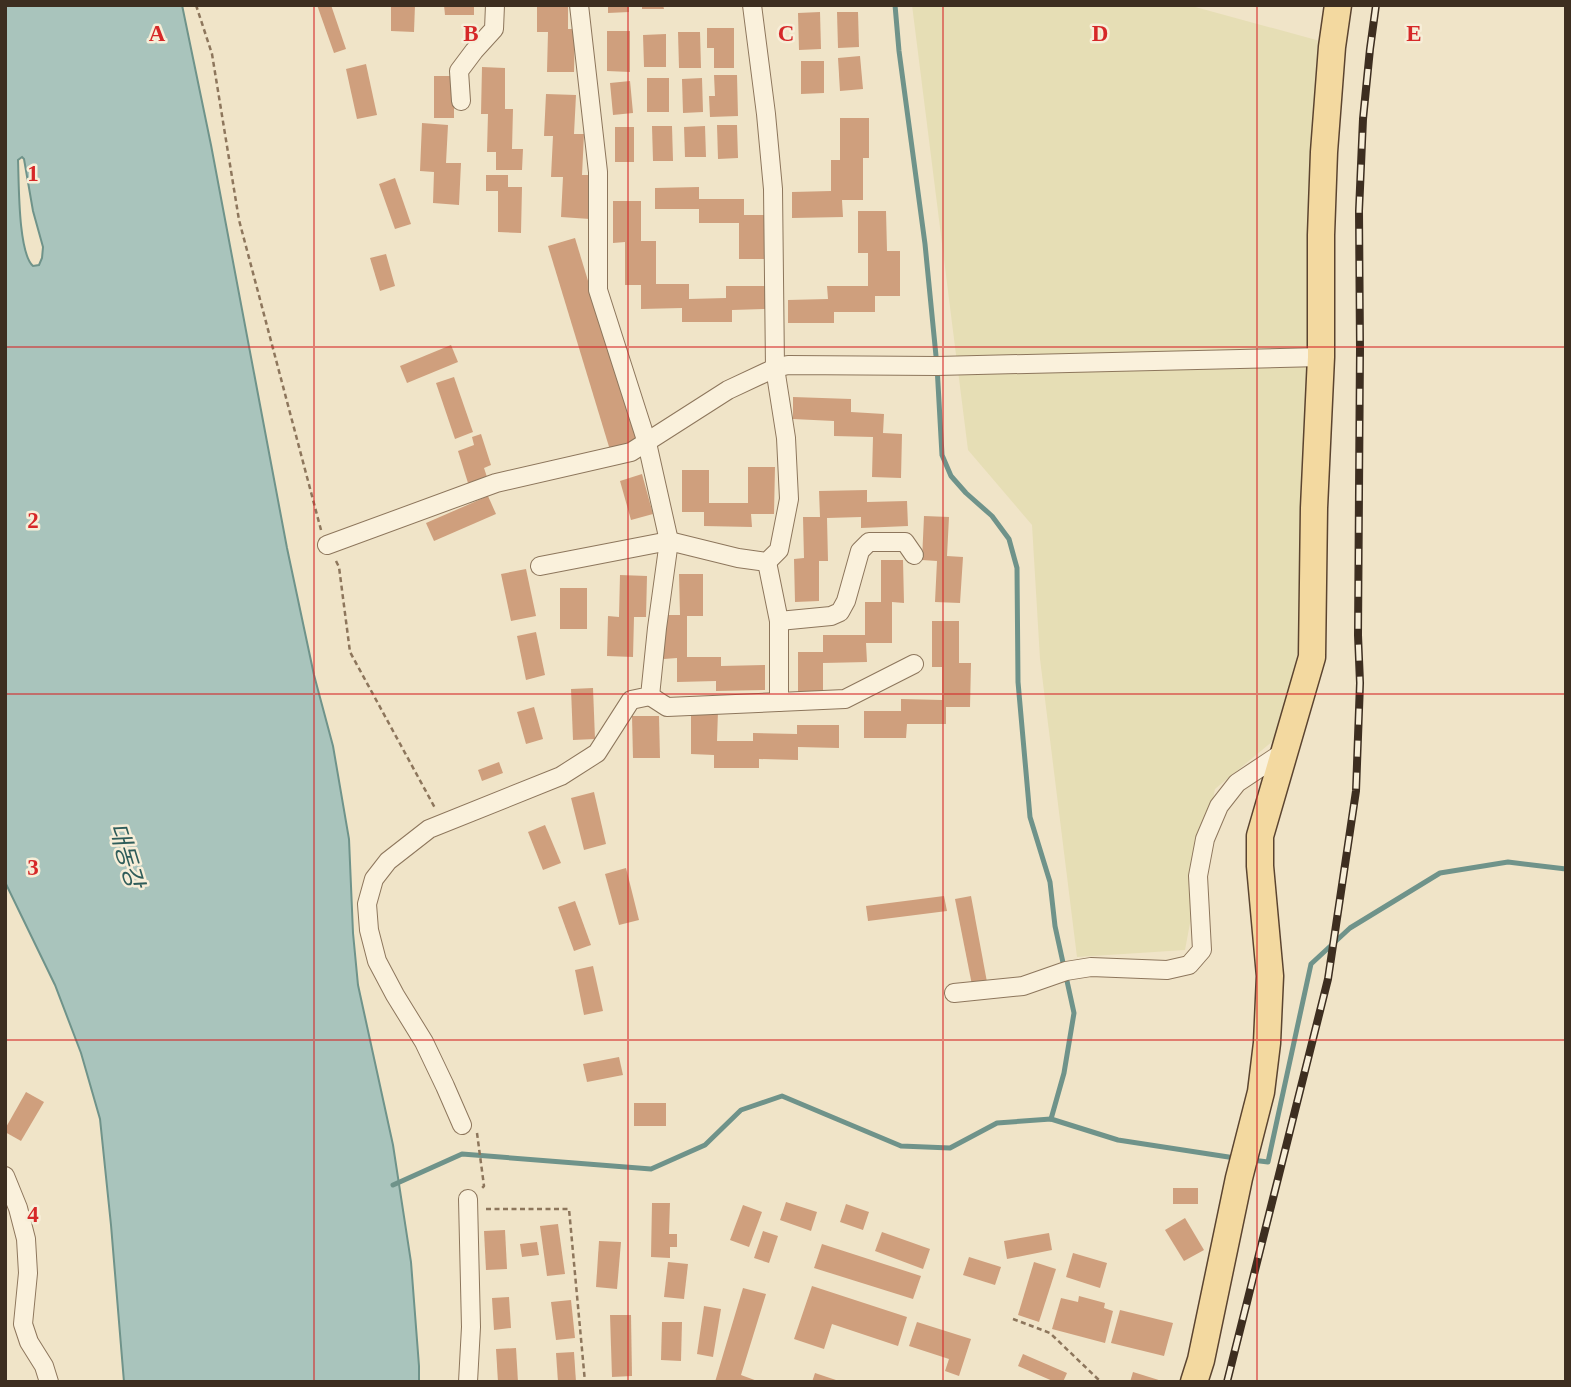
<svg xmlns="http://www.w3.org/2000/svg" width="1571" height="1387" viewBox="0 0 1571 1387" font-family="'Times New Roman','Noto Sans KR',serif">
  <rect width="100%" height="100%" fill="#f0e4c8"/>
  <!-- farmland -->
  <path fill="#e6deb5" d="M912,5H1188L1320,41L1300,672L1273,741L1215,789L1185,950L1077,957L1040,659L1032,525L968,450Z"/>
  <!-- water -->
  <path fill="#a9c4bc" stroke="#6f938a" stroke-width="2" fill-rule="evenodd" d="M5,5H182L211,145L287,548L314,675L333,746L349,839L353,933L358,985L393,1145L411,1262L419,1366V1382H124L111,1225L100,1119L81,1053L55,985L5,882ZM22,157L24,159L33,211L43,247L42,258L39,265L33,266C18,253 19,182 18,160Z"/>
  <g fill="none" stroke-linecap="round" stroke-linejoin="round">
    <!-- stream -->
    <g stroke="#6f938a" stroke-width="5">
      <path d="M895,5L899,51L925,244L937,366L942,455L951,476L966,493L992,516L1009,539L1017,568L1018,682L1030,817L1050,882L1055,926L1074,1013L1064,1073L1051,1119"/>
      <path d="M1252,1160L1268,1162L1311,964L1350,928L1440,873L1508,862L1566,869"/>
      <path d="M393,1185L462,1154L651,1169L705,1145L741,1110L782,1096L901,1146L950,1148L997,1123L1051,1119L1118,1140L1235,1158"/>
    </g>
  </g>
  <!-- building -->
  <g fill="#cf9f7d">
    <path d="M317,5H331L346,49L334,53Z"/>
    <path d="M391,5H415L414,32L391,31Z"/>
    <path d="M444,5H474V15H445Z"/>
    <path d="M537,5H568V29H575L574,72H547L548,32H537Z"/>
    <path d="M608,5H629V12L608,13Z"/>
    <path d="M642,5H663L664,9H642Z"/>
    <path d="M820,12L821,49L799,50L798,13Z"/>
    <path d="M837,12H858L859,47L838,48Z"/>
    <path d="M707,28H734V68H714V48H707Z"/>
    <path d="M607,31H630V72L607,71Z"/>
    <path d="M678,32H700L701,68H679Z"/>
    <path d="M666,34V67H644L643,35Z"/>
    <path d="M860,56L863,89L840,91L838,58Z"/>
    <path d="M801,61H824V93L801,94Z"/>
    <path d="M366,64L377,115L357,119L346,69Z"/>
    <path d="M482,67L505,68V109H513L512,149H523L522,170H496V152H487L488,114H481Z"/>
    <path d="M714,75H737L738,116L710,117L709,96H715Z"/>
    <rect x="434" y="76" width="20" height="42"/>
    <rect x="647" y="78" width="22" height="34"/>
    <path d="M702,78L703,112L683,113L682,79Z"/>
    <path d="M630,81L633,113L613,115L610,83Z"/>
    <path d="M546,94L576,95L574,134H584L582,175H592L590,219L561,217L563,177H551L553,136H544Z"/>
    <path d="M840,118H869V158H863V200H842L843,217L792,218V192L831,191V160H840Z"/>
    <path d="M422,123L448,125L446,163H461L459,205L433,203L434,172L420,171Z"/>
    <path d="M717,125H737L738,158L718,159Z"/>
    <path d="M652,126H672L673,161H653Z"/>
    <path d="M705,126L706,157H685L684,127Z"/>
    <rect x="615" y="127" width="19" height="35"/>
    <path d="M486,175H508V187H522L521,233L498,232V191H486Z"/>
    <path d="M395,178L411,224L395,229L379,184Z"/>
    <path d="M699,187V199H744V215H768L769,259H739V223H699V209H655V188Z"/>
    <path d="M613,201H641V241H656V284H689V299L726,298V286H766V309L732,310V322H682V308L641,309V285H625V242L613,243Z"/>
    <path d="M858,211H886L887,251H900V296H875V312H834V323H788V300L828,299L827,286H868V253H858Z"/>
    <path d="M575,238L637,442L610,450L548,246Z"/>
    <path d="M386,254L395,286L380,291L370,258Z"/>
    <path d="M451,345L458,362L407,383L400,366Z"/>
    <path d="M454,377L473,432L455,439L436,383Z"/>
    <path d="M793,397L851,399V412L884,414L883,433L902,434L901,478L872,477L873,437L834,436V421L793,419Z"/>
    <path d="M481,434L491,465L484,468L487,477L468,483L458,451L474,445L472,437Z"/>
    <path d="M748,467H775L774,514H751L752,527L704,526V512H682V470H709V503H748Z"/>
    <path d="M642,474L653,514L631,520L620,481Z"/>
    <path d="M867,490V502L907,501L908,526L861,528V517L827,518L828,561H819V601L795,602L794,559L804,558L803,517H820L819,491Z"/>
    <path d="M488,496L496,514L434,541L426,523Z"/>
    <path d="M924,516L949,517L947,556L963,557L960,603L935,602L937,561L922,560Z"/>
    <path d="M881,560H903L904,603L892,602V643H866L867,662L823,663V693H798V652H823V635H865V602H881Z"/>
    <path d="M526,569L536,616L511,621L501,574Z"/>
    <path d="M679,574H703V616H687V657H721V666L765,665V690L716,691V681L677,682V658L664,659V615H680Z"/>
    <path d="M620,575L647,576L646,617H634L633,657L607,656L608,616L619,617Z"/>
    <rect x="560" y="588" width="27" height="41"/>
    <path d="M932,621H959V663H971L970,707H946V724H907L906,738H864V711H901V699L942,700V667H932Z"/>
    <path d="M536,632L545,675L526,680L517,636Z"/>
    <path d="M593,688L595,739L573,740L571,689Z"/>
    <path d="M534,707L543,739L526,744L517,712Z"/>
    <path d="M691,711H718L717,741H753V733L797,734V725H839V748L798,747V760L759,759V768H714V755L691,754Z"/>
    <path d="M632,716H659L660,758H633Z"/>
    <path d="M499,762L503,773L482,781L478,770Z"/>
    <path d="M594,792L606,844L584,850L571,798Z"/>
    <path d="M545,825L561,863L543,870L528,832Z"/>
    <path d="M626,868L639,920L619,925L605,874Z"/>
    <path d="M944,896L947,911L868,921L866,906Z"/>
    <path d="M971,896L987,982L972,985L955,899Z"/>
    <path d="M575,901L591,945L574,951L558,907Z"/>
    <path d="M593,966L603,1011L584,1015L575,970Z"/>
    <path d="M619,1057L623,1075L587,1082L583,1064Z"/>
    <path d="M26,1092L44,1102L21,1141L5,1132V1129Z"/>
    <rect x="634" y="1103" width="32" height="23"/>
    <rect x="1173" y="1188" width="25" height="16"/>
    <path d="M786,1202L817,1212L811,1231L780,1220Z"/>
    <path d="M652,1203H670L669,1234H677V1247H670V1258L651,1257Z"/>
    <path d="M846,1204L869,1212L863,1230L840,1222Z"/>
    <path d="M743,1205L762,1212L749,1247L730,1240Z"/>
    <path d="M1185,1218L1204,1250L1184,1261L1165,1230Z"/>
    <path d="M558,1224L565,1274L547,1276L540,1226Z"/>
    <path d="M505,1230L507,1269L486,1270L484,1231Z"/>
    <path d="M763,1231L778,1236L769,1263L754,1258Z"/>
    <path d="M882,1232L930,1249L923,1269L875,1251Z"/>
    <path d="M1049,1233L1052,1250L1007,1259L1004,1241Z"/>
    <path d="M599,1241L621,1242L617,1289L596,1287Z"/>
    <path d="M537,1242L539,1255L522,1257L520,1244Z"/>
    <path d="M822,1244L921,1276L913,1299L814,1268Z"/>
    <path d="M1073,1253L1107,1263L1100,1288L1066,1277Z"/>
    <path d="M969,1257L1001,1267L995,1285L963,1275Z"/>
    <path d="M668,1262L688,1264L684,1299L664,1297Z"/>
    <path d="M1034,1262L1056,1269L1039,1322L1018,1315Z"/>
    <path d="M812,1286L907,1317L898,1346L832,1324L824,1349L794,1339Z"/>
    <path d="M743,1288L766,1294L741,1375L760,1382H715Z"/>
    <path d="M1079,1296L1105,1303L1104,1308L1113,1311L1105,1343L1052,1329L1061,1298L1078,1302Z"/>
    <path d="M509,1297L511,1328L494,1330L492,1298Z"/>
    <path d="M571,1300L575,1338L556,1340L551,1302Z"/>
    <path d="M704,1306L721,1309L713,1357L697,1354Z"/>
    <path d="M1120,1310L1173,1323L1164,1356L1111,1343Z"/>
    <path d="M610,1315H631L632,1376L612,1377Z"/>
    <path d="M662,1322H682L681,1361L661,1360Z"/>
    <path d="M917,1322L971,1339L959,1376L945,1371L949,1359L909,1346Z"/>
    <path d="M516,1348L518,1382H498L496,1349Z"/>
    <path d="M574,1352L576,1382H558L556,1353Z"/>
    <path d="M1023,1354L1067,1373L1063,1382H1055L1018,1366Z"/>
    <path d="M1133,1372L1162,1381L1161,1382H1130Z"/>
    <path d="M815,1373L839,1381L838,1382H812Z"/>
  </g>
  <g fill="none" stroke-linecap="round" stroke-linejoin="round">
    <defs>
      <g id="street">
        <path d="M461,101L459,71L474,51L494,29L495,5"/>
        <path d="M327,545L496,483L631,452L728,390L775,368L788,365L937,366L1321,357"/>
        <path d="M767,562L779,621V702"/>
        <path d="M540,566L669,541L738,558L767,562L779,550L789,499L786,438L775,368L773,189L766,114L752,5"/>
        <path d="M779,621L831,616L840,612L846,601L860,551L869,542H905L914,555"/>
        <path d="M650,696L667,707L845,699L914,664"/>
        <path d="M954,993L1023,986L1066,971L1091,967L1167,970L1189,965L1202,950L1198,876L1205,839L1219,806L1237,783L1285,751"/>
        <path d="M462,1125L445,1086L424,1042L395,995L377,961L369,930L367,904L374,879L388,861L429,829L561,776L597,753L631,700L650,696L657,628L669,541L647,443L598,290V172L579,5"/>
        <path d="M5,1176L18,1208L26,1239L28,1273L23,1324L29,1342L44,1366L49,1382"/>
        <path d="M468,1382L471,1327L468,1199"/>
      </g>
      <path id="primary" d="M1194,1382L1201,1360L1239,1178L1261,1092L1267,1043L1270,976L1260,866V836L1312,657L1314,508L1321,357V235L1324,152L1332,47L1338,5"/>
    </defs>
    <!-- street casing -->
    <use href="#street" stroke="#8d765c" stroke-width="20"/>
    <!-- primary casing -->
    <use href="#primary" stroke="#5b4430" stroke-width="29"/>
    <!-- path -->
    <g stroke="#8d765c" stroke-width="2.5" stroke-dasharray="5 3.5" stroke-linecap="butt">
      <path d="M196,5L212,54L239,220L321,530"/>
      <path d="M336,561L339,567L350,652L435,808"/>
      <path d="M477,1133L484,1186L482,1188"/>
      <path d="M486,1209H569L585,1382"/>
      <path d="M1013,1319L1050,1333L1101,1382"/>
    </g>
    <!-- street -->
    <use href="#street" stroke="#faf1dc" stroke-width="18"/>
    <!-- primary -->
    <use href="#primary" stroke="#f3d9a0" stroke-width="26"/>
    <defs>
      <path id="rail" d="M1227,1382L1328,979L1356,791L1360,683L1358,635L1360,349L1359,211L1363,119L1370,49L1376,5"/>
    </defs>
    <!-- rail casing -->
    <use href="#rail" stroke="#3d2e20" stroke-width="8"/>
    <!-- rail -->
    <use href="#rail" stroke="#f7eed8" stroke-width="5" stroke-dasharray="16" stroke-linecap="butt"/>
  </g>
  <!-- grid -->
  <path fill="none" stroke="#d62828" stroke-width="2" stroke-opacity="0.55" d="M314,5V1382M628,5V1382M943,5V1382M1257,5V1382M5,347H1566M5,694H1566M5,1040H1566"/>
  <g text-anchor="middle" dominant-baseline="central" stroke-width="5" stroke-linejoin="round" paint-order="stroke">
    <!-- water labels -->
    <g font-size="24" font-style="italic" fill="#2f5d5a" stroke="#f7eed8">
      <text transform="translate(126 855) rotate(73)">대동강</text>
    </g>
  </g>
  <g font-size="23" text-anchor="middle" font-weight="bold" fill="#d62828" stroke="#f7eed8" stroke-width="5" stroke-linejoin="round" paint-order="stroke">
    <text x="157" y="41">A</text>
    <text x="471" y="41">B</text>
    <text x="786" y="41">C</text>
    <text x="1100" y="41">D</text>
    <text x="1414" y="41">E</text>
    <text x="33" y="181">1</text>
    <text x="33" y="528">2</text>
    <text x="33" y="875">3</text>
    <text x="33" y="1222">4</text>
  </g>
  <!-- border -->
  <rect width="1571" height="1387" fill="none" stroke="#3d2e20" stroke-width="14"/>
</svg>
